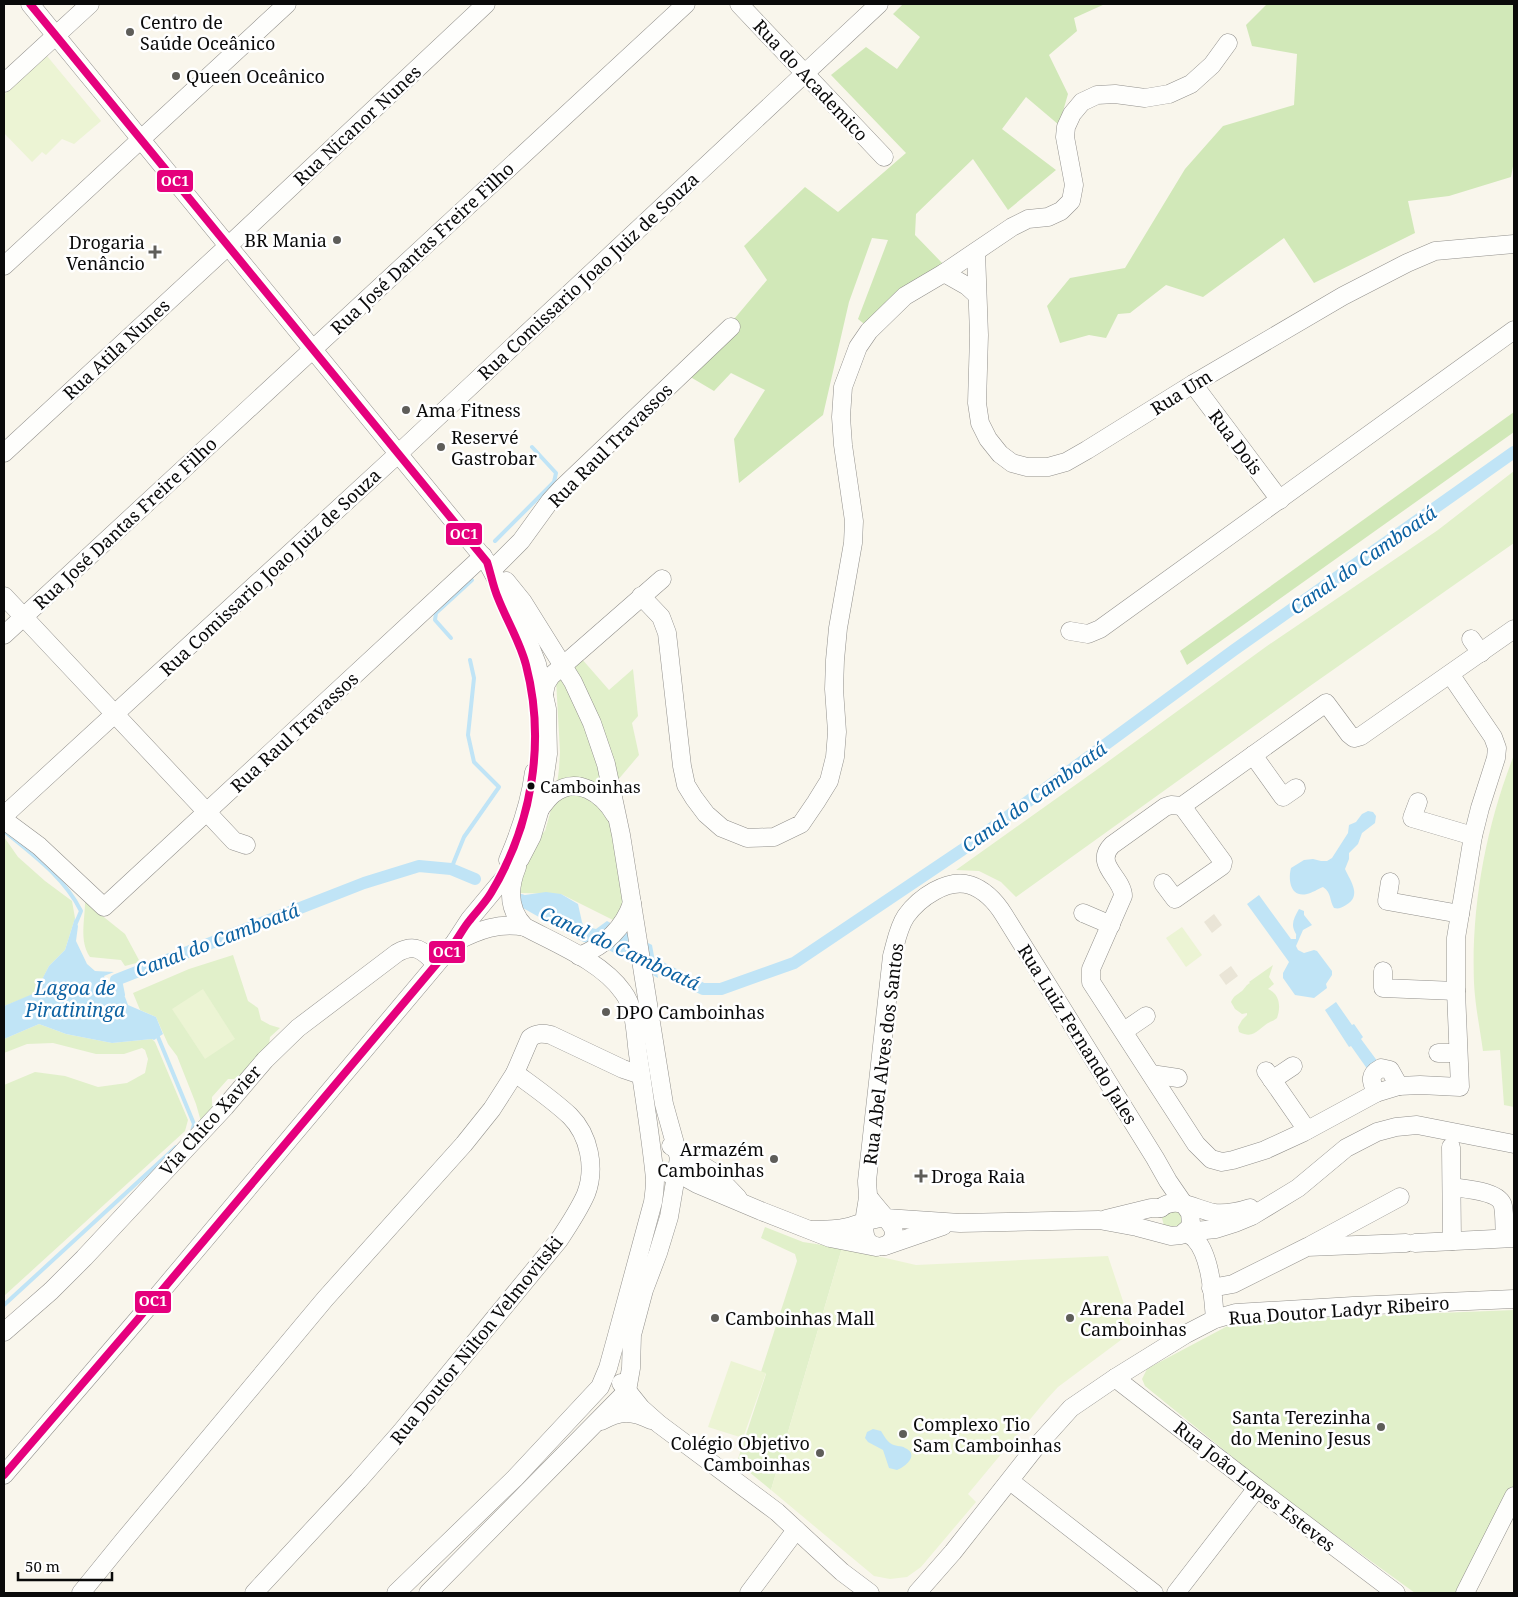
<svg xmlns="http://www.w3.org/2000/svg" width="1518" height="1597" viewBox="0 0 1518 1597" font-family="'Noto Serif',serif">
  <rect width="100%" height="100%" fill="#f9f6ec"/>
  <!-- green -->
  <g fill="#e1f0ca">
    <path d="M1514,471V543L1310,686L1016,897L1001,882L979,871L956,870L1095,771L1267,646L1438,530Z"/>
    <path d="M581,658L609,690L633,669L638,716L632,723L639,755L612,787L637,932L561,894L520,893V874L537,838L545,831L556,792L559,769L560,752L556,680Z"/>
    <path d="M1514,755V1107L1504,1105L1500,1050L1483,1051C1480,1029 1475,1005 1474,983C1471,906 1486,826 1514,755Z"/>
    <path d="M4,837L18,857L45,881L72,901L75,918L65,950L49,966L35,994L4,1006Z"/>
    <path d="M85,902L125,934L140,962L125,966L121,960L90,957C79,941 85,920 85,902Z"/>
    <path d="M233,955L248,1001L258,1008L261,1020L270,1025L280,1028L270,1037L269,1045L245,1071L234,1079H228L212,1097V1116L202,1125L196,1104L177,1056L168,1044L156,1017L140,1010L133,993L189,969Z"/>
    <path d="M1273,965L1269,977L1274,984L1268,989C1280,994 1281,1007 1277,1018C1275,1020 1272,1021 1270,1022C1258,1028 1255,1040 1239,1032L1238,1027L1242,1020L1247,1015V1013L1242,1014L1235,1009L1231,1002C1234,995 1237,995 1242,991C1245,988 1246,985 1250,983L1249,982Z"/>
    <path d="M39,1024L66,1034L112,1043L152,1039L155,1042L188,1120L185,1131L4,1296V1085L35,1072L65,1076L98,1087L127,1083L145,1073L148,1059L145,1050L142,1048L124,1054H96L53,1043L27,1044L4,1053V1039Z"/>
    <path d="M1170,1207L1185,1215L1179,1229L1164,1226L1162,1218L1163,1214Z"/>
    <path d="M765,1227L803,1242L842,1248L771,1490L737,1462L766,1374L761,1372L797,1261L795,1254L761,1238Z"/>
    <path d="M1514,1310V1499L1467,1593H1415L1277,1493L1145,1386L1142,1379L1147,1369L1156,1364L1237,1321Z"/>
  </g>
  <!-- forest -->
  <g fill="#d1e8b8">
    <path d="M903,4H1105L1074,18L1077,31L1049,55L1068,94L1059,125L1026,97L1002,129L1056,170L1008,210L973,159L916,214L915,235L944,265L868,327L858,319L888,240L872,238L849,302L823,415L739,483L734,439L765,390L731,373L714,391L687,375L767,280L744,246L805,187L838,212L906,153L831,75L866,47L897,69L920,37L893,14Z"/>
    <path d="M1267,4H1514V161L1511,177L1449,196L1408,201L1415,233L1314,283L1284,238L1203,297L1166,285L1130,313L1118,314L1106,338L1089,335L1060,343L1047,306L1070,278L1125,268L1185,169L1223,126L1294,105L1297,54L1252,46L1246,25Z"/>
    <path d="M1514,412V432L1187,665L1180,651Z"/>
  </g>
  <!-- pitch -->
  <g fill="#ecf4d4">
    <path d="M47,56L101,121L74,144L62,139L46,155L42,152L32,162L4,133V95Z"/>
    <path d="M1182,927L1202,955L1186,967L1166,938Z"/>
    <path d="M203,989L235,1039L205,1059L172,1009Z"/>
    <path d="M842,1248L916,1265L1108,1256L1133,1331L1058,1387L1047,1399L968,1494L976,1502L921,1567L907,1577L890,1579L874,1576L771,1490Z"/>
    <path d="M731,1361L766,1373L743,1438L708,1427Z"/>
  </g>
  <!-- plaza -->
  <g fill="#eae5d7">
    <path d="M1214,914L1222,925L1212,933L1204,922Z"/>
    <path d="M1231,966L1238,976L1226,985L1219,975Z"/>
  </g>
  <!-- water -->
  <g fill="#c0e4f6">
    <path d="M1368,811L1373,812L1376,816L1375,823L1362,833L1358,844L1349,853V859L1345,869C1351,882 1362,896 1346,905C1341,908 1339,909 1334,908C1329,900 1332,893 1323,887C1318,889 1312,893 1307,894C1290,898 1288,879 1291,868L1304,860L1313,859L1321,861H1327L1332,858L1348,833L1349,825L1356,822L1362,814Z"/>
    <path d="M546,892L561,894L578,904L582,922L586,931L589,932L592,928L596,929L607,921L652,945L658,978L521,900L525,895Z"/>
    <path d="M1259,895L1291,939H1296C1296,931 1297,937 1294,930C1291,923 1295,916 1299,909L1304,911V915L1312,925L1303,930L1296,946L1298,950L1304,953L1314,950L1317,951L1332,971V975L1326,984L1327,988L1314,998L1295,995L1283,978V973L1289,962L1247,904Z"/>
    <path d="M75,918L78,926L76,941L87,964L95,971L114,972L104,976L111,994L125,997L128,1005L156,1017L163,1034L154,1040L152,1039L112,1043L66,1034L39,1024L4,1039V1006L35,993L49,966L65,950Z"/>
    <path d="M1336,1002L1352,1025L1354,1024L1363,1037L1361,1039L1378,1062L1368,1070L1351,1046L1349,1047L1325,1010Z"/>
    <path d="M873,1429L881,1431C883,1434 886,1440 890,1443C895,1447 901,1445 905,1448C920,1455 905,1467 897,1470L889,1468L883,1450L868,1442L865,1438L867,1432Z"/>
  </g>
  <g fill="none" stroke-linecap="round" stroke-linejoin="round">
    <!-- stream -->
    <g stroke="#c0e4f6" stroke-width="4">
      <path d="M495,541L554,482L556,473L532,447"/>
      <path d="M451,638L435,620L436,613L472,580"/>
      <path d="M4,831C32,854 64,877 81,911L76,923"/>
      <path d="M451,869L464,837L499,787L474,762L468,735L474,678L470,660"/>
      <path d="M158,1037L194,1124L192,1132"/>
      <path d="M4,1305L176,1147"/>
    </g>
    <!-- canal -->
    <g stroke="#c0e4f6" stroke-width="12">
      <path d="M521,900L585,936L598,941"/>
      <path d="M642,958L703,989H721L794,963L962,850L1234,650L1514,452"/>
      <path d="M119,995L116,980L364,883L419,866L451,869L475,879"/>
    </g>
    <defs>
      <g id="minor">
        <path d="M739,4L884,157"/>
        <path d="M4,83L90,4"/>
        <path d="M976,252L979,335L977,403L980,423L988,439L1000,454L1012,463L1027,467H1048L1066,462L1087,450L1193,384L1343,296L1407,263L1435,251L1514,244"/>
        <path d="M4,266L287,4"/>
        <path d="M944,273L967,286L977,295"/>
        <path d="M1193,384L1280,500"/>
        <path d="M4,453L228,246L486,4"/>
        <path d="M494,568L521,541L550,501L561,489L731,327"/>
        <path d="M4,596L234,841L246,845"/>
        <path d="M641,596L661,617L667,633L682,766L686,785L694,798L706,814L722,828L747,838L774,837L801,824L816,802L829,781L835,757L837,732L834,689L835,660L838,628L853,543L854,521L843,445L841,417L843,387L858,347L869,331L905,296L944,273L1012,227L1028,219L1048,217L1061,211L1071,201L1074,185L1065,137L1066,127L1072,114L1082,102L1097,95L1115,94L1145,98L1169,94L1191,84L1212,65L1228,43"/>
        <path d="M1070,631L1088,634L1100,629L1514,330"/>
        <path d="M4,635L686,4"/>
        <path d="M1471,639L1481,653"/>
        <path d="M1450,674L1493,737L1497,748L1496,758L1480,808L1473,836L1456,938V991L1460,1087L1420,1085L1399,1086L1376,1093L1304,1132L1265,1150L1233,1160L1222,1162L1211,1159L1196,1144L1091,982V969L1123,896C1123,878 1093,864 1112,845L1165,807L1171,805L1182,806L1326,703L1349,734L1354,738L1361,736L1514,629"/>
        <path d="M544,694L546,684L551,676L662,579"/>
        <path d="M1253,755L1283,797L1296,788"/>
        <path d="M1418,802L1412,818L1473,836"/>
        <path d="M540,809C544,804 548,798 553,794C577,775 603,794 615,815"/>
        <path d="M9,811L399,453L879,4"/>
        <path d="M4,820L39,846L104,907L483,556"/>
        <path d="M508,860C520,832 530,803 534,772"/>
        <path d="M1390,882L1387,901L1460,914"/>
        <path d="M1163,883L1175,899L1222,866L1223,862L1182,806"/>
        <path d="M1083,913L1111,925"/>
        <path d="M455,942C479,930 499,922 525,927"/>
        <path d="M579,956C604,946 623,930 632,903"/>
        <path d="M1383,971V988L1456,991"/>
        <path d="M1124,1031L1146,1016"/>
        <path d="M1438,1053H1458"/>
        <path d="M1266,1071L1307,1130"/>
        <path d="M1151,1074L1178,1078"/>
        <path d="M1272,1080L1293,1066"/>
        <path d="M1376,1093C1371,1081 1368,1075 1381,1068L1390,1070L1399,1086"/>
        <path d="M671,1146L713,1172L738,1198"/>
        <path d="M1451,1147L1452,1241"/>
        <path d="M667,1173L681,1175L697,1184L761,1211L830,1238L876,1247"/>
        <path d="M1452,1187C1465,1189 1500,1191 1503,1206C1505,1216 1504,1228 1505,1238"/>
        <path d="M1161,1208C1175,1195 1197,1210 1214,1213C1226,1214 1238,1212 1250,1208"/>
        <path d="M1106,1219L1151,1208H1161"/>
        <path d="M812,1230C824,1230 836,1230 848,1227C861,1224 872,1217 886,1218L960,1223L1099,1220L1137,1227L1171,1236L1181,1235L1189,1228L1191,1223L1190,1213L1168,1181L1155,1158L1004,915C996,902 985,890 970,885C947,878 919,898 906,916C898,928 896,942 892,956L867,1181C867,1186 868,1191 868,1196C867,1209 862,1222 865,1235C868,1251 893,1250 894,1233C894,1224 874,1206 868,1196"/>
        <path d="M1185,1232L1216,1229L1235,1223L1252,1216L1298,1188L1346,1148L1377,1132L1396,1127L1417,1125L1514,1144"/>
        <path d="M1185,1232C1188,1234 1192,1236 1195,1239C1211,1256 1213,1296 1215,1319"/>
        <path d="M1415,1243L1514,1238"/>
        <path d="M1311,1245L1400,1197"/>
        <path d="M885,1246L943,1226"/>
        <path d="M1211,1288L1233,1284L1307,1247L1406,1243"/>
        <path d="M4,1332L51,1291L84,1258L225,1107L265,1060L298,1028L397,953C415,943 423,950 436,964"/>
        <path d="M1115,1378L1257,1488L1396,1593"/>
        <path d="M621,1383L641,1408L659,1424L777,1512L842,1572L870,1593"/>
        <path d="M601,1421C620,1411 631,1410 651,1420"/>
        <path d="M4,1475L138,1319L455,942L470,919L520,859L532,836L540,809L548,754L547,709L537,664L523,628L487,562L30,4"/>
        <path d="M1010,1481L1154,1593"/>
        <path d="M81,1593L124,1540L325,1299L464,1144L492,1109L515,1073L530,1038C537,1033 542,1033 551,1035L623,1069L641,1075"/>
        <path d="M254,1593L358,1481L401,1432L559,1240C569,1225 579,1210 586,1194C596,1168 589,1135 570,1116C553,1100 534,1087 515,1073"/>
        <path d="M396,1593L515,1478L600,1387L608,1368L616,1339L653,1202C654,1195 655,1187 655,1179C651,1138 644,1096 638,1054C635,1034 636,1009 623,992C602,962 557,944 525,927C508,910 508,889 517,867"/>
        <path d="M428,1593L627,1391L631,1368L632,1335L644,1290L658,1253L669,1217L679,1158L664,1104L621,835L606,764L592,723L573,682L523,602L506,581"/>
        <path d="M749,1593L796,1530"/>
        <path d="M917,1593L953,1552L1035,1448L1071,1408L1115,1378L1186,1334L1215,1319L1236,1313L1353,1306L1514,1299"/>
        <path d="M1176,1593L1257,1488"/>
        <path d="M1465,1593L1514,1496"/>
      </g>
    </defs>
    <!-- minor casing -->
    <use href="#minor" stroke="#92908c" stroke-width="19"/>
    <!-- minor -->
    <use href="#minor" stroke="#fefefc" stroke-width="18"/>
    <defs>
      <path id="bus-1" d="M4,1475L138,1319L455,942C460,935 464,927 470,920C477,911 485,903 491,893C532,825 546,742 526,665C520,642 507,621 498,598C493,587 491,574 487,562L30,4"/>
    </defs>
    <!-- bus-1 casing -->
    <use href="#bus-1" stroke="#fff" stroke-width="11"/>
    <!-- bus-1 -->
    <use href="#bus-1" stroke="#e5007d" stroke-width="8"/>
  </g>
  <!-- markers -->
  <g fill="#5e5d59" stroke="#fff" stroke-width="2">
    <circle cx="130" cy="32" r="5"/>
    <circle cx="176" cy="76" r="5"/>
    <circle cx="337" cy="240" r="5"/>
    <path d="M152.5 244.5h5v5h5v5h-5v5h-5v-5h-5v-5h5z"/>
    <circle cx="406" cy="410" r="5"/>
    <circle cx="441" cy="447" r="5"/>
    <circle cx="606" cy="1012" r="5"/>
    <circle cx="774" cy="1159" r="5"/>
    <path d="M918.5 1168.5h5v5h5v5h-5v5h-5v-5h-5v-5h5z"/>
    <circle cx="715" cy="1318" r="5"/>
    <circle cx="1070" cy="1318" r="5"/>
    <circle cx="1381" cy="1427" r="5"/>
    <circle cx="903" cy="1434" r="5"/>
    <circle cx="820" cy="1453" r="5"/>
  </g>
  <circle fill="#0a0a0a" stroke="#fff" stroke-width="2" cx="531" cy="786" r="4.5"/>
  <g text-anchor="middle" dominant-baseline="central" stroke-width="5" stroke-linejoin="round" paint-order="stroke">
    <!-- bus labels -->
    <g font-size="17" fill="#0a0a0a" stroke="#fff" text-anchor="start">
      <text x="540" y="786">Camboinhas</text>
    </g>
    <!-- poi labels -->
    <g font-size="18" fill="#0a0a0a" stroke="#fff" text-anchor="start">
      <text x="140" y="22">Centro de<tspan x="140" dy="21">Saúde Oceânico</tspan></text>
      <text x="186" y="76">Queen Oceânico</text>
      <text x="327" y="240" text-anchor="end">BR Mania</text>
      <text x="145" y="242" text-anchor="end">Drogaria<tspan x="145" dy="21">Venâncio</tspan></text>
      <text x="416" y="410">Ama Fitness</text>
      <text x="451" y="437">Reservé<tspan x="451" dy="21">Gastrobar</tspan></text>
      <text x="616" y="1012">DPO Camboinhas</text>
      <text x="764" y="1149" text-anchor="end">Armazém<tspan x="764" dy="21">Camboinhas</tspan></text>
      <text x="931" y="1176">Droga Raia</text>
      <text x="1080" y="1308">Arena Padel<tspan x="1080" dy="21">Camboinhas</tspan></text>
      <text x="725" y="1318">Camboinhas Mall</text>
      <text x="1371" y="1417" text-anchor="end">Santa Terezinha<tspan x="1371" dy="21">do Menino Jesus</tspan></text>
      <text x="913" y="1424">Complexo Tio<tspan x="913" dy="21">Sam Camboinhas</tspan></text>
      <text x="810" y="1443" text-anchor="end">Colégio Objetivo<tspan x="810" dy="21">Camboinhas</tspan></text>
    </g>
    <!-- street labels -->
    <g font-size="18" fill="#0a0a0a" stroke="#fff">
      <text transform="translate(811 80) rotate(47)">Rua do Academico</text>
      <text transform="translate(357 125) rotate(-43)">Rua Nicanor Nunes</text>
      <text transform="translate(422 248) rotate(-43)">Rua José Dantas Freire Filho</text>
      <text transform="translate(588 276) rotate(-43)">Rua Comissario Joao Juiz de Souza</text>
      <text transform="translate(116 349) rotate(-43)">Rua Atila Nunes</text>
      <text transform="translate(1181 392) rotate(-32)">Rua Um</text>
      <text transform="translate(1236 442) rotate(53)">Rua Dois</text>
      <text transform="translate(610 445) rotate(-45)">Rua Raul Travassos</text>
      <text transform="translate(125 523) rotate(-43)">Rua José Dantas Freire Filho</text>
      <text transform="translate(270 572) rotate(-43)">Rua Comissario Joao Juiz de Souza</text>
      <text transform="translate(294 732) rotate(-43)">Rua Raul Travassos</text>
      <text transform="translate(1078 1034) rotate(58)">Rua Luiz Fernando Jales</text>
      <text transform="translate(883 1054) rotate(-83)">Rua Abel Alves dos Santos</text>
      <text transform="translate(210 1120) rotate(-48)">Via Chico Xavier</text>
      <text transform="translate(1339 1310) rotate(-4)">Rua Doutor Ladyr Ribeiro</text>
      <text transform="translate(476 1340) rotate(-51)">Rua Doutor Nilton Velmovitski</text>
      <text transform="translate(1255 1486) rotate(38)">Rua João Lopes Esteves</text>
    </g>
    <!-- water labels -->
    <g font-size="19" font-style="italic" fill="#0d62a2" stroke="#fff">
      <text transform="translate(1363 560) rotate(-35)">Canal do Camboatá</text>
      <text transform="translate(1034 797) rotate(-36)">Canal do Camboatá</text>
      <text transform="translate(217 940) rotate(-21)">Canal do Camboatá</text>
      <text transform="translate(620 948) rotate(25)">Canal do Camboatá</text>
      <text x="75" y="988">Lagoa de<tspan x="75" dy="22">Piratininga</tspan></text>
    </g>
  </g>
  <g stroke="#fff" stroke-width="2">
    <rect x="156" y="169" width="38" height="24" rx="5" fill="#e5007d"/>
    <rect x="445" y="522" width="38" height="24" rx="5" fill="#e5007d"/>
    <rect x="428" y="940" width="38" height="24" rx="5" fill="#e5007d"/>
    <rect x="134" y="1290" width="38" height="24" rx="5" fill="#e5007d"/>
  </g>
  <g font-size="14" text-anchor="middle" font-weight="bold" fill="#fff">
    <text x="175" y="186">OC1</text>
    <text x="464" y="539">OC1</text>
    <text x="447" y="957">OC1</text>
    <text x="153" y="1306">OC1</text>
  </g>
  <!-- border -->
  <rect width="1518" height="1597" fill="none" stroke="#0a0a0a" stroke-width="10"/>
  <!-- scale -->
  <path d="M18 1572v8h94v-8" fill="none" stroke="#0a0a0a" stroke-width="2.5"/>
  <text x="25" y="1572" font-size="15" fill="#0a0a0a" stroke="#ffffff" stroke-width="4" paint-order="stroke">50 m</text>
</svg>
